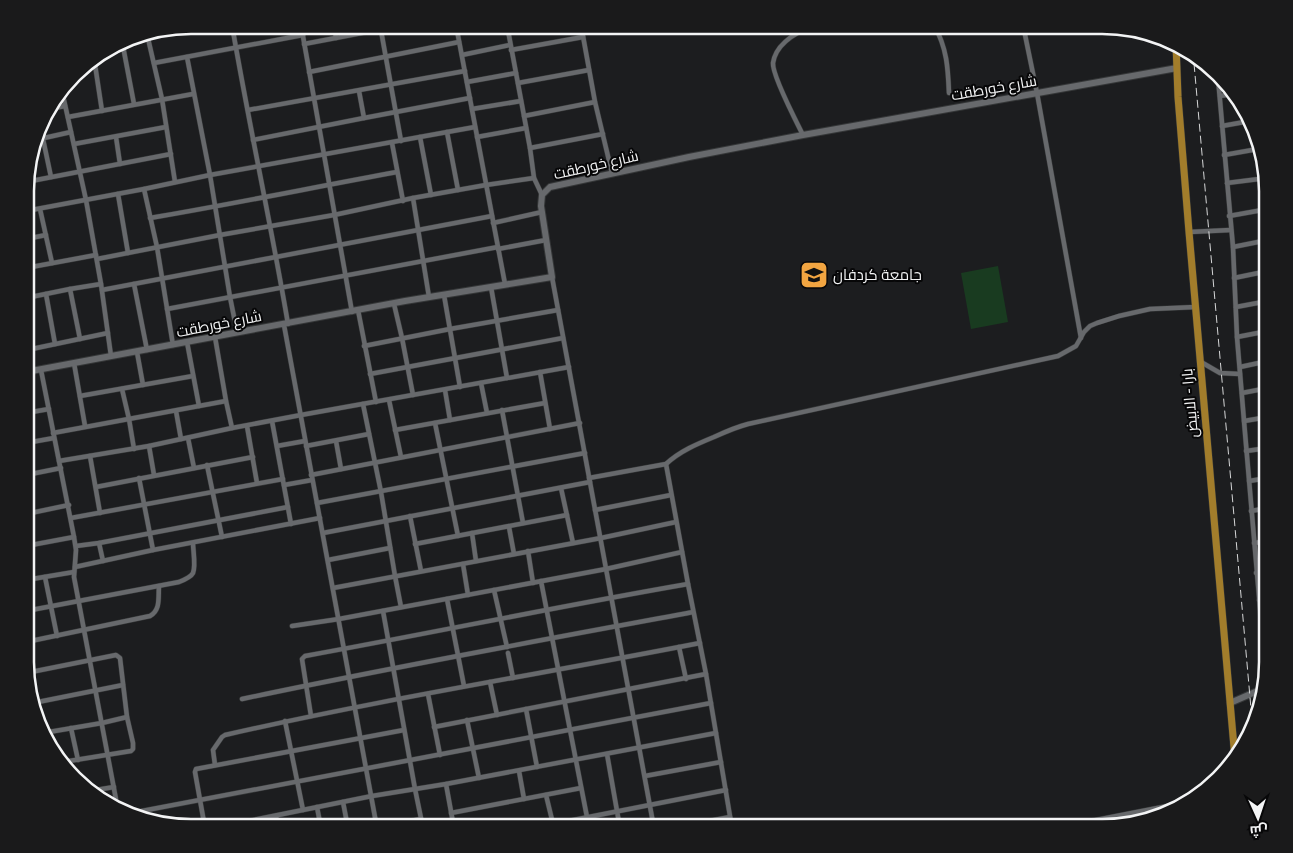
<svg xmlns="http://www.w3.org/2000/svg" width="1293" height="853" viewBox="0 0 1293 853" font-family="'Fira Sans Condensed',Cairo,sans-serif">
  <rect width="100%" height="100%" fill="#1c1d1f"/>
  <!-- green -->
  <path fill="#193b20" d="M998,266L1008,322L971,329L961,273Z"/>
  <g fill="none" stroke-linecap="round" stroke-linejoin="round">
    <defs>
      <g id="street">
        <path d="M232,25C249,125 271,224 288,324"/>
        <path d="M301,25L352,312"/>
        <path d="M334,25L336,38"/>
        <path d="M380,25L401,141"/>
        <path d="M456,25L505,284"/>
        <path d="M507,25L530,148L534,178L542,195"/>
        <path d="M581,25L595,102L612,173"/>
        <path d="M934,25C947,48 948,68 949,93"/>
        <path d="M1023,25L1037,93L1081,338"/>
        <path d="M456,27L466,25"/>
        <path d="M147,34L162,99L175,182"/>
        <path d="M122,41L134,104"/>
        <path d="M304,44L404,25"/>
        <path d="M511,50L583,37"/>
        <path d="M462,55L510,45"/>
        <path d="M187,57L210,175L230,297L237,332"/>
        <path d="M94,58L102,111"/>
        <path d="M154,63L303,35"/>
        <path d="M309,72L459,42"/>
        <path d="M1218,78L1233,247L1237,337L1244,421L1266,678"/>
        <path d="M467,82L516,73"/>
        <path d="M518,83L589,70"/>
        <path d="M62,91L86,200L101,284L111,356"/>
        <path d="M359,91L364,118"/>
        <path d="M1220,96L1233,94"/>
        <path d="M49,109L65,106"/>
        <path d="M472,109L521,101"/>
        <path d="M248,110L465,71"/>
        <path d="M524,116L595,102"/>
        <path d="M68,117L193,94"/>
        <path d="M1222,126L1250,121"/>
        <path d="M447,132L458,190"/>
        <path d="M803,135C796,121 772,75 773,63C776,43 799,31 815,25"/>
        <path d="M116,137L120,164"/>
        <path d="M420,137L431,195"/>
        <path d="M477,137L526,128"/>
        <path d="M43,139L51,177"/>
        <path d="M35,140L71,132"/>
        <path d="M253,140L364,118L470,98"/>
        <path d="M392,143L403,201"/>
        <path d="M74,144L166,127"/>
        <path d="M530,148L603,134"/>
        <path d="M1224,155L1258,149"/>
        <path d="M26,182L171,154"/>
        <path d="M1227,183L1267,178"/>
        <path d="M144,189L157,247L173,345"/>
        <path d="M118,194L128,253"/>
        <path d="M413,198L429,297"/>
        <path d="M40,209L52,263"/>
        <path d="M26,211L144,189L210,175L475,127"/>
        <path d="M1229,216L1268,209"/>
        <path d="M150,218C233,204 315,187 397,172"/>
        <path d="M493,223L542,212"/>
        <path d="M1189,232L1231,230"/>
        <path d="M26,239L46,235"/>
        <path d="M1233,247L1268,240"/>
        <path d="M498,249L546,240"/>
        <path d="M97,259L220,235L334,215L413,198L486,185L534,178"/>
        <path d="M26,268L96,255"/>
        <path d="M552,277L654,828"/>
        <path d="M1234,278L1268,271"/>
        <path d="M134,284L147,350"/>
        <path d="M491,287L507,378"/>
        <path d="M70,289L80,339"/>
        <path d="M102,290L492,216"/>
        <path d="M46,294L55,344"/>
        <path d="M444,295L460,387"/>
        <path d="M26,298L70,289L101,284"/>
        <path d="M394,304L402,338L413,395"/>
        <path d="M1236,307L1268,301"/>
        <path d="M167,309L498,247"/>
        <path d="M358,310L376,402"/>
        <path d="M284,325L377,828"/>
        <path d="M215,337L226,401L232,428"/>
        <path d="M1237,337L1268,331"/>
        <path d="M187,342L199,406"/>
        <path d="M26,346L31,371"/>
        <path d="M364,346L450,329L558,310"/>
        <path d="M27,350L108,333"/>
        <path d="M137,352L143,385"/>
        <path d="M1201,362L1220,373L1240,374"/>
        <path d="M74,363L85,426"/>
        <path d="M1240,367L1268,361"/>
        <path d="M41,370L74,537L76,550L74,577L118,810"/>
        <path d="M540,372L550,429"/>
        <path d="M370,374L563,338"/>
        <path d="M481,383L487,413"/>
        <path d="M122,389L129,419L134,449"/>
        <path d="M445,390L450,420"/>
        <path d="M1242,393L1268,388"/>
        <path d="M80,396L193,376"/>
        <path d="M389,400L401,457"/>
        <path d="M363,404L381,492L395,576L401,607"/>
        <path d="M502,410L523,523"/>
        <path d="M176,411L181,439"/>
        <path d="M26,413L49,409"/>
        <path d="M272,421L291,524"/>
        <path d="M1244,421L1268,417"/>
        <path d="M435,423L458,536"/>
        <path d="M247,426L257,483"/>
        <path d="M395,430L545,403"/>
        <path d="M53,433L226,401"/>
        <path d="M188,438L194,468"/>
        <path d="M336,441L341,469"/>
        <path d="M26,443L54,438"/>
        <path d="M149,446L154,475"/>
        <path d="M277,446L305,441"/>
        <path d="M306,446L369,434"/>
        <path d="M1246,451L1268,448"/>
        <path d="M90,456L100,513"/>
        <path d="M59,461L149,446L232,428L301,415L569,367"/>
        <path d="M666,464L688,584L706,674L732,828"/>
        <path d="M207,465L222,537"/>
        <path d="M26,475L61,468"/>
        <path d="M311,475L580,423"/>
        <path d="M139,478L153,550"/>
        <path d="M589,478L666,464C680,451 697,444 714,437C725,432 736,427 748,424L1058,356L1076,346L1084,332L1090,326L1097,323L1119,316L1150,309L1196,307"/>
        <path d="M1249,481L1268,478"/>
        <path d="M284,485L312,480"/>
        <path d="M96,487L253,457"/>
        <path d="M561,488L573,543"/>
        <path d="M317,503L585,453"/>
        <path d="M595,510L671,495"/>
        <path d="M1251,511L1268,508"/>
        <path d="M26,514L69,505"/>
        <path d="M410,516L421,571"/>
        <path d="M71,518L283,479"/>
        <path d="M509,527L514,554"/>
        <path d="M323,533L590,482"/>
        <path d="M472,533L476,561"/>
        <path d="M99,543L103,561"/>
        <path d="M1254,543L1268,541"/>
        <path d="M415,544L567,515"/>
        <path d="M26,546L74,537"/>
        <path d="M76,546L99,543L288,507"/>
        <path d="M528,551L533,583"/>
        <path d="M328,560L390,548"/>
        <path d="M463,564L468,595"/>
        <path d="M75,567L153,550L320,518"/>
        <path d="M1256,573L1268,571"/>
        <path d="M45,577L57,636"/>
        <path d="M26,580L74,572"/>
        <path d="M541,581L587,817"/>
        <path d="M333,588L601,538L676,522"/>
        <path d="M494,590L507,647"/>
        <path d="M447,599L464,686"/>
        <path d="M1259,600L1268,599"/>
        <path d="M26,611L179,582C184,580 191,577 193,573C196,566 193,550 193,543"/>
        <path d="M383,611L415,789L423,828"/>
        <path d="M292,626L339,619L606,569L682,552"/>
        <path d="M26,642L150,616C161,610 158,597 159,586"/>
        <path d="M679,647L686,679"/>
        <path d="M508,653L513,678"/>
        <path d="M26,673L116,655L120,658L127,717L133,743V749L131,751L63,762"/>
        <path d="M490,682L497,715"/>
        <path d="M428,694L440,755"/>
        <path d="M242,699C392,667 543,640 693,612"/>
        <path d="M33,703L123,685"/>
        <path d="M526,709L537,767"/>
        <path d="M311,716L302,659L305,656C432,633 560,606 688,584"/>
        <path d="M467,720L479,778"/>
        <path d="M285,721L303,810"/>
        <path d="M434,727L706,674"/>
        <path d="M71,728L78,760"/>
        <path d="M43,733L102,723L127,717"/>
        <path d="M607,754L620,828"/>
        <path d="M215,765L213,750L222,737L225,735C382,699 541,674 700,643"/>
        <path d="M519,771L524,799"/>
        <path d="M645,776L721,762"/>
        <path d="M446,784L454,828"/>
        <path d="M90,791L114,787"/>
        <path d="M546,795L554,828"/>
        <path d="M343,802L348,828"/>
        <path d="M317,807L321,828"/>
        <path d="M451,813L581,788"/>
        <path d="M126,814L711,703"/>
        <path d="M276,816L278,828"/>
        <path d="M553,824L726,790"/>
        <path d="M320,826L347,822"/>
        <path d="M377,827L421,819"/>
        <path d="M205,828L195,772L196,769L404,730"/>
        <path d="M214,828L372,796L446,784L716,733"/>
        <path d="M672,828L730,817"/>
        <path d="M1055,828L1183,803"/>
      </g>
      <g id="secondary">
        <path d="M26,372L405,301L552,277L541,206L542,195L550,187L689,157L803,135L1177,68"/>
        <path d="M1230,703L1262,689"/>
      </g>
      <path id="primary" d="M1176,44L1178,97L1189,232L1235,759"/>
    </defs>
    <!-- street casing -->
    <use href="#street" stroke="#353738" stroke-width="5.5"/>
    <!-- secondary casing -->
    <use href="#secondary" stroke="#353738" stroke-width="8"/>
    <!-- primary casing -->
    <use href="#primary" stroke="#353738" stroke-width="8"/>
    <!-- street -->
    <use href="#street" stroke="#67696c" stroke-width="4.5"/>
    <!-- secondary -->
    <use href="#secondary" stroke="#67696c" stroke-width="6"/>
    <!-- primary -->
    <use href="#primary" stroke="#a27d2b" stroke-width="7"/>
    <!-- rail -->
    <path stroke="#d6d7d8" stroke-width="1" stroke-dasharray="8 4" stroke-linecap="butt" d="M1193,52L1252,720"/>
  </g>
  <!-- icons -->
  <defs>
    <symbol id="university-square" viewBox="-11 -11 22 22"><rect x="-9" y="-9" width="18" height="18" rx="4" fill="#f2a541" stroke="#070708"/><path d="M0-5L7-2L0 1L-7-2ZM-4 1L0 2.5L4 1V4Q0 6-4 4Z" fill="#111"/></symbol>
  </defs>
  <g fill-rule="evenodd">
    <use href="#university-square" x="798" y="259" width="32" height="32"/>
  </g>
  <g text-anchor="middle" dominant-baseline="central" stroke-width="4" stroke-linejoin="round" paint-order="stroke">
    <!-- street labels -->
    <g font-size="15" fill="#f3f4f5" stroke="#070708">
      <text transform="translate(994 88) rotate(-10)">شارع خورطقت</text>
      <text transform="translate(596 165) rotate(-13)">شارع خورطقت</text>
      <text transform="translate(219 324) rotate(-11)">شارع خورطقت</text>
      <text transform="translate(1190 403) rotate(-95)">بارا - الابيض</text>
    </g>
    <!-- poi labels -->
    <g font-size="15" fill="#f3f4f5" stroke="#070708" text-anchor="start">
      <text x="833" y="275">جامعة كردفان</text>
    </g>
  </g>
  <!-- crop -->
  <path d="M0 0H1293V853H0ZM191 34H1102A157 157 0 0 1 1259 191V662A157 157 0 0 1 1102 819H191A157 157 0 0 1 34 662V191A157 157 0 0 1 191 34Z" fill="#1a1a1b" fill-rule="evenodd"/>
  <path fill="none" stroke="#f3f4f5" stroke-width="2.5" d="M191 34H1102A157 157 0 0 1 1259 191V662A157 157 0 0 1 1102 819H191A157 157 0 0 1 34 662V191A157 157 0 0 1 191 34Z"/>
  <!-- north arrow -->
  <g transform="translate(1258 818) rotate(177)" stroke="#070708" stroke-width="4" paint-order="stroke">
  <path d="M0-4L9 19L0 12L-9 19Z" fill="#f3f4f5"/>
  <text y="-8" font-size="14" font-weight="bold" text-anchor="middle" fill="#f3f4f5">ش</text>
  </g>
</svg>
